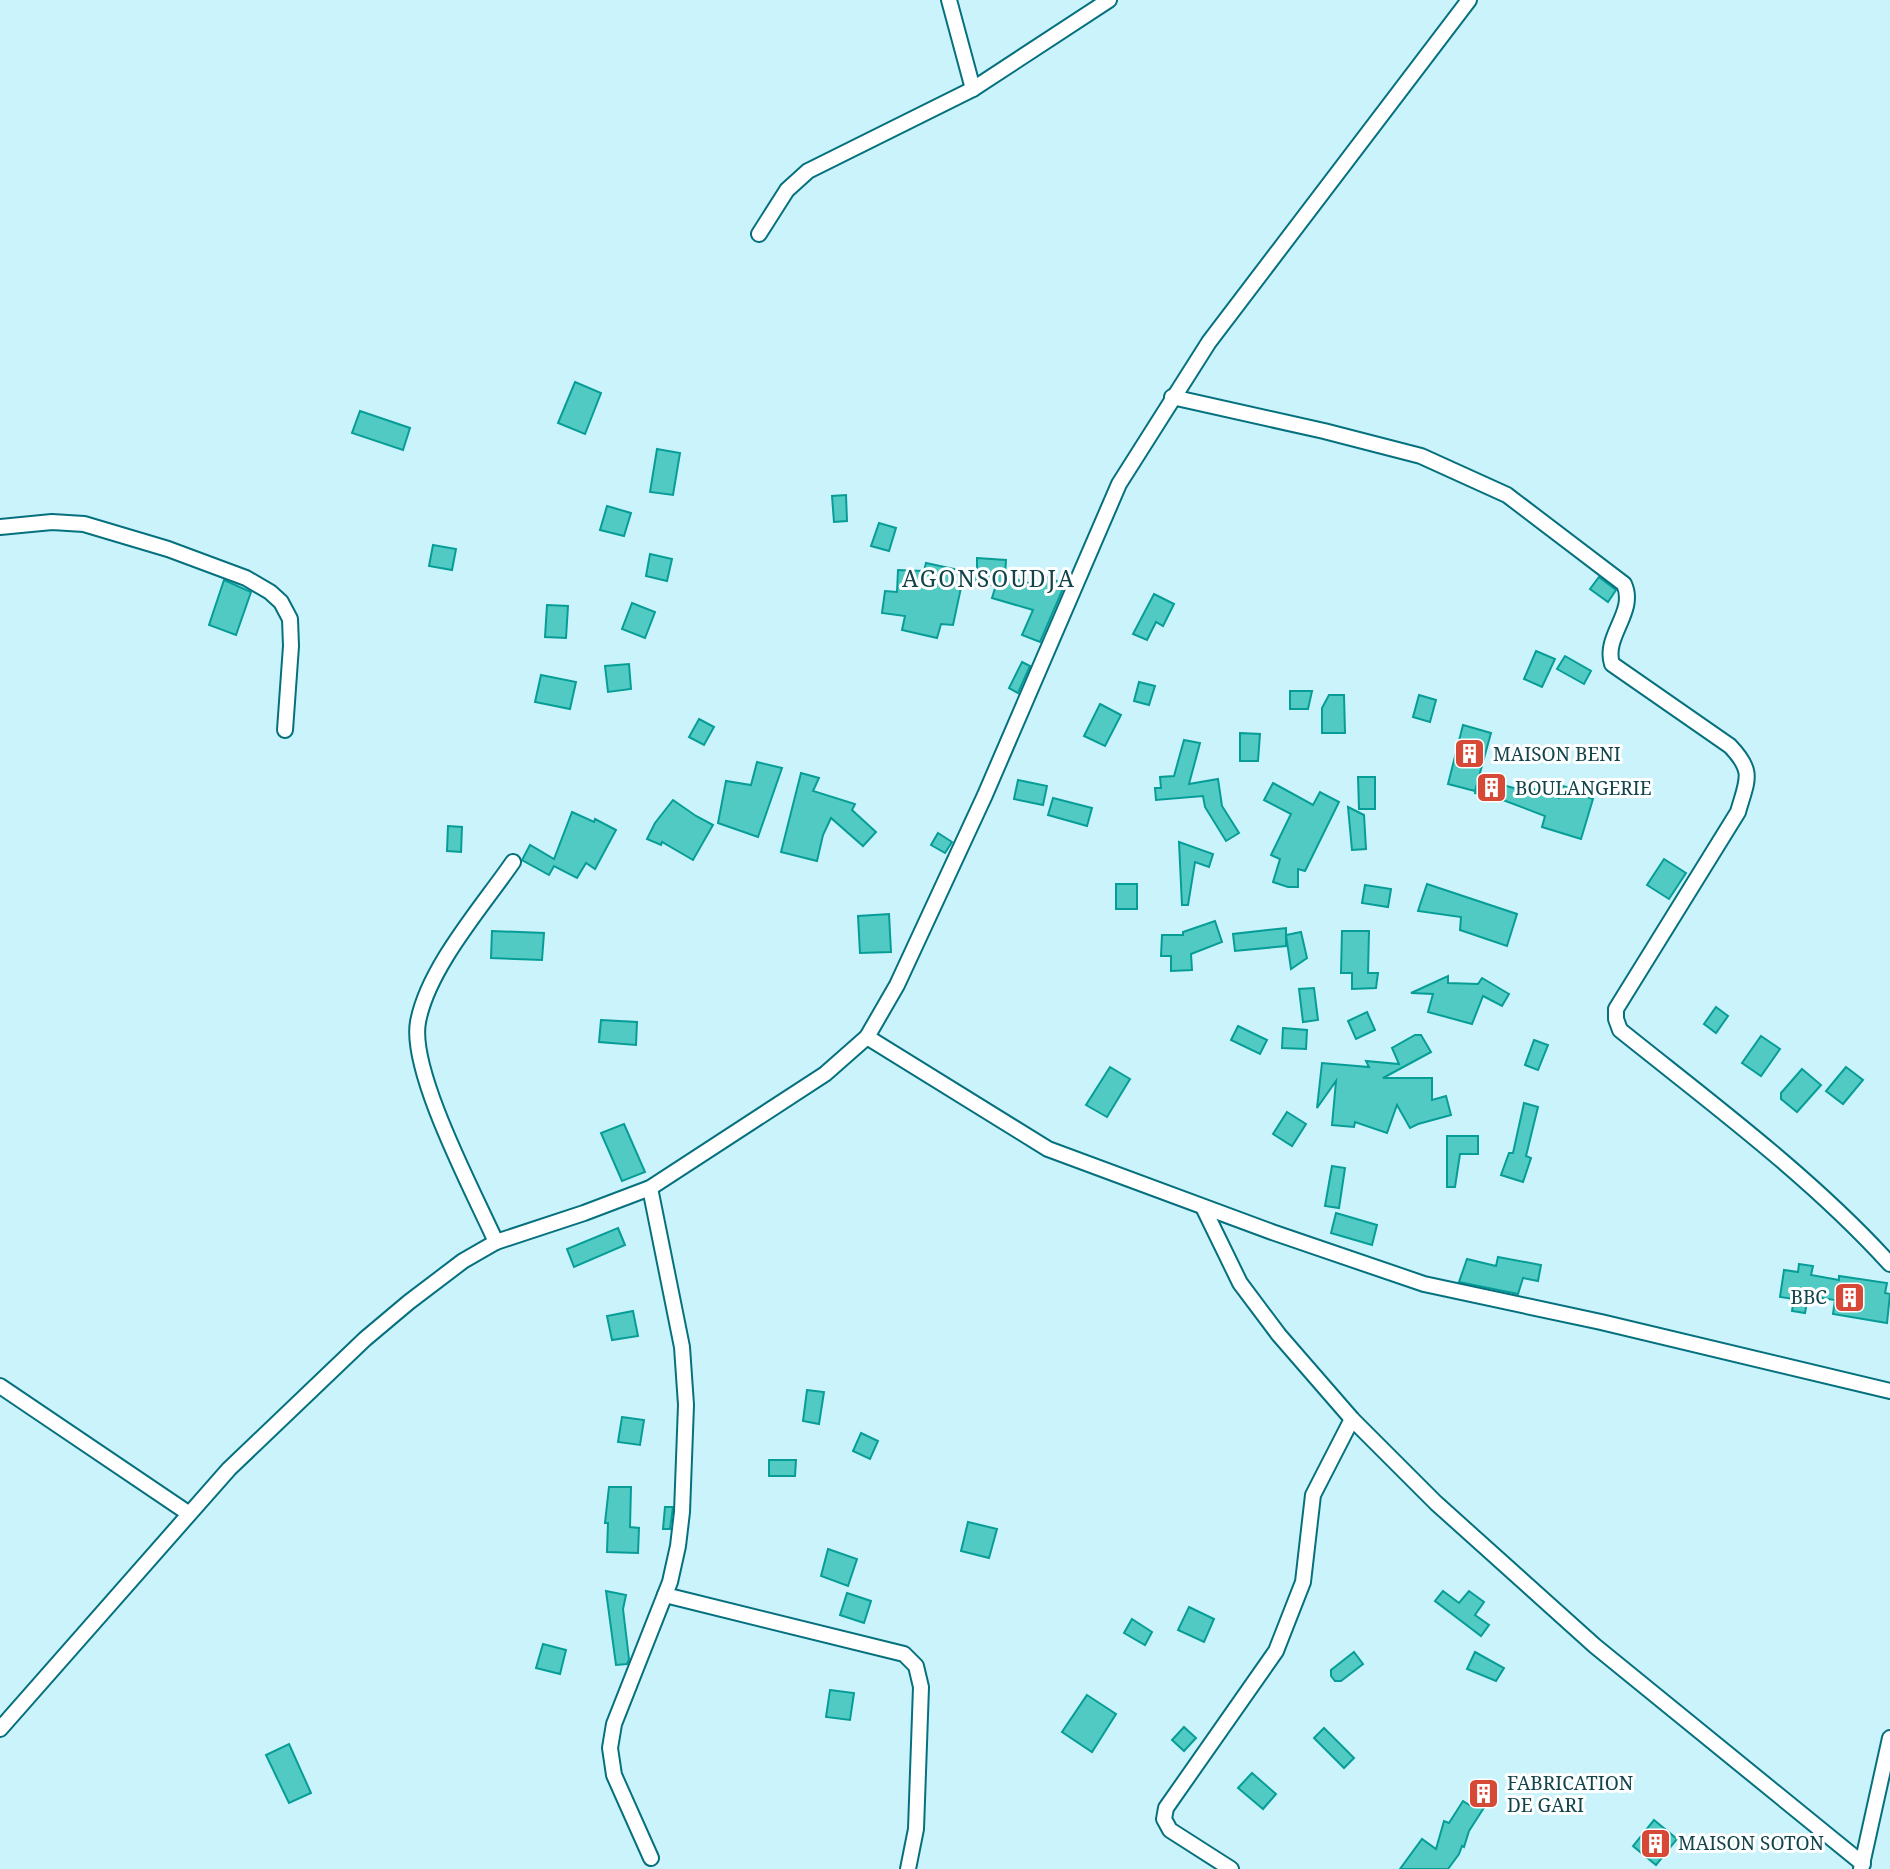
<svg xmlns="http://www.w3.org/2000/svg" width="1890" height="1869" viewBox="0 0 1890 1869" font-family="'Noto Serif',serif">
  <rect width="100%" height="100%" fill="#cbf3fb"/>
  <!-- building -->
  <g fill="#51cac4" stroke="#079d97" stroke-width="2">
    <path d="M575,382L601,393L585,434L558,423Z"/>
    <path d="M360,411L410,428L403,450L352,433Z"/>
    <path d="M657,449L680,453L673,495L650,492Z"/>
    <path d="M846,495L847,521L834,522L832,496Z"/>
    <path d="M607,506L631,513L624,536L600,530Z"/>
    <path d="M879,523L896,528L889,551L871,546Z"/>
    <path d="M433,545L456,549L452,570L429,566Z"/>
    <path d="M650,554L672,559L667,581L646,576Z"/>
    <path d="M977,558L1006,560L1005,576L1042,587L1046,577L1065,584L1040,642L1022,635L1033,610L992,598L996,585L962,583L953,625L941,624L937,638L902,630L905,616L882,613L885,591L897,592L898,570L924,571L926,563L977,574Z"/>
    <path d="M1599,577L1616,590L1608,602L1590,589Z"/>
    <path d="M224,580L251,592L236,635L209,625Z"/>
    <path d="M1154,594L1174,604L1163,626L1156,622L1147,640L1133,634Z"/>
    <path d="M632,603L655,612L645,638L622,629Z"/>
    <path d="M547,605L568,606L566,638L545,637Z"/>
    <path d="M1536,651L1555,659L1542,687L1524,679Z"/>
    <path d="M1565,656L1591,671L1584,684L1557,669Z"/>
    <path d="M1022,662L1030,666L1018,693L1009,688Z"/>
    <path d="M629,664L631,689L608,692L605,666Z"/>
    <path d="M541,675L576,682L570,709L535,702Z"/>
    <path d="M1139,682L1155,686L1149,705L1134,701Z"/>
    <path d="M1290,691H1312L1308,709H1290Z"/>
    <path d="M1329,695H1344L1345,733H1322V708Z"/>
    <path d="M1419,695L1436,700L1430,722L1413,717Z"/>
    <path d="M1100,704L1121,715L1105,746L1084,736Z"/>
    <path d="M699,719L714,727L704,745L689,737Z"/>
    <path d="M1463,725L1491,733L1475,791L1448,784Z"/>
    <path d="M1240,733L1260,734L1258,761H1240Z"/>
    <path d="M1184,740L1200,743L1189,784L1218,779L1222,806L1239,833L1226,841L1205,807L1203,796L1156,800L1155,788H1161L1160,777L1174,776Z"/>
    <path d="M757,762L782,768L758,837L718,823L726,781L751,785Z"/>
    <path d="M801,773L819,778L813,791L855,804L852,810L876,832L863,846L831,818L823,835L817,861L781,852Z"/>
    <path d="M1358,777H1375V809H1359Z"/>
    <path d="M1481,779L1521,790L1523,785L1559,798L1563,786L1582,792L1581,795L1593,799L1581,839L1542,827L1545,816L1503,800L1475,793Z"/>
    <path d="M1018,780L1047,786L1043,805L1014,799Z"/>
    <path d="M1273,783L1313,805L1320,792L1339,802L1305,871L1298,869V887H1288L1273,882L1280,859L1271,855L1291,814L1264,800Z"/>
    <path d="M1053,798L1092,808L1087,826L1048,815Z"/>
    <path d="M673,800L696,816L713,825L693,860L662,842L661,845L647,839L655,823Z"/>
    <path d="M1348,807L1364,815L1366,849L1352,850Z"/>
    <path d="M572,812L594,822L595,819L616,830L595,869L586,863L577,878L554,866L549,875L522,860L530,845L554,859Z"/>
    <path d="M448,826L462,827L461,852L447,851Z"/>
    <path d="M938,833L952,842L945,853L931,845Z"/>
    <path d="M1179,842L1213,854L1209,867L1195,862L1188,905H1182Z"/>
    <path d="M1664,859L1686,873L1669,899L1647,885Z"/>
    <rect x="1116" y="884" width="21" height="25"/>
    <path d="M1427,884L1517,914L1507,946L1460,930L1461,917L1418,911Z"/>
    <path d="M1365,885L1391,889L1388,907L1362,903Z"/>
    <path d="M889,914L891,952L860,953L858,916Z"/>
    <path d="M1215,921L1222,942L1191,954L1192,970L1171,971V956H1161L1162,935H1183V932Z"/>
    <path d="M1286,928V946L1235,951L1233,934Z"/>
    <path d="M492,931L544,933L542,960L491,958Z"/>
    <path d="M1342,931H1369L1368,973H1378L1376,988L1352,989V973H1341Z"/>
    <path d="M1301,932L1307,958L1291,969L1286,935Z"/>
    <path d="M1448,976V983L1478,984L1482,978L1509,994L1502,1006L1483,996L1472,1024L1428,1012L1433,994L1411,993Z"/>
    <path d="M1314,988L1318,1020L1303,1022L1299,989Z"/>
    <path d="M1716,1007L1728,1016L1716,1033L1704,1024Z"/>
    <path d="M1367,1012L1375,1030L1356,1039L1348,1021Z"/>
    <path d="M601,1020L637,1022L636,1045L599,1042Z"/>
    <path d="M1238,1026L1267,1040L1260,1054L1231,1040Z"/>
    <path d="M1283,1028L1307,1030L1306,1049L1282,1048Z"/>
    <path d="M1415,1035H1421L1431,1052L1383,1078H1432V1100L1446,1096L1451,1115L1418,1124L1410,1128L1397,1105L1387,1133L1355,1122L1354,1127L1332,1125L1336,1081L1317,1108L1322,1063L1369,1067L1366,1061L1399,1064L1392,1048Z"/>
    <path d="M1761,1036L1780,1049L1761,1076L1742,1063Z"/>
    <path d="M1534,1040L1548,1045L1538,1070L1525,1065Z"/>
    <path d="M1110,1067L1130,1079L1107,1117L1086,1105Z"/>
    <path d="M1846,1067L1863,1080L1843,1104L1826,1091Z"/>
    <path d="M1802,1069L1821,1085L1797,1112L1781,1099V1093Z"/>
    <path d="M1524,1103L1538,1107L1526,1156L1531,1158L1523,1182L1501,1175L1509,1153H1513Z"/>
    <path d="M1287,1112L1306,1124L1292,1146L1273,1134Z"/>
    <path d="M624,1124L645,1172L622,1181L601,1133Z"/>
    <path d="M1447,1136H1478V1154H1460L1455,1187H1447Z"/>
    <path d="M1332,1166L1345,1168L1339,1208L1325,1206Z"/>
    <path d="M1336,1213L1377,1225L1372,1245L1331,1233Z"/>
    <path d="M618,1228L625,1245L574,1267L567,1249Z"/>
    <path d="M1498,1257L1541,1265L1538,1281L1523,1278L1518,1294L1459,1282L1467,1259L1496,1266Z"/>
    <path d="M1799,1264L1813,1266L1811,1275L1839,1280V1276L1887,1283L1885,1293L1890,1294L1887,1323L1833,1314L1835,1300L1808,1296L1805,1313L1792,1311L1794,1299L1780,1297L1784,1270L1798,1272Z"/>
    <path d="M633,1311L638,1336L612,1340L607,1316Z"/>
    <path d="M807,1390L824,1392L819,1424L803,1421Z"/>
    <path d="M622,1417L644,1420L640,1445L618,1442Z"/>
    <path d="M861,1433L878,1441L870,1459L853,1451Z"/>
    <path d="M769,1460H796L795,1476H769Z"/>
    <path d="M609,1487H631L630,1527L639,1528L638,1553L607,1552L608,1523H605Z"/>
    <path d="M665,1507H673L670,1529H663Z"/>
    <path d="M968,1522L997,1529L989,1558L961,1551Z"/>
    <path d="M828,1549L857,1559L848,1586L821,1576Z"/>
    <path d="M606,1591L626,1595L623,1609L629,1659L627,1664L616,1665Z"/>
    <path d="M1443,1591L1459,1603L1469,1591L1484,1602L1475,1615L1489,1625L1481,1636L1435,1601Z"/>
    <path d="M847,1593L871,1601L864,1623L840,1615Z"/>
    <path d="M1189,1607L1214,1619L1204,1642L1178,1630Z"/>
    <path d="M1132,1619L1152,1632L1145,1645L1124,1633Z"/>
    <path d="M543,1644L566,1650L560,1674L536,1668Z"/>
    <path d="M1354,1652L1363,1664L1341,1681H1335L1331,1676V1670Z"/>
    <path d="M1475,1652L1504,1668L1496,1681L1467,1669Z"/>
    <path d="M830,1690L854,1693L850,1720L826,1717Z"/>
    <path d="M1087,1695L1116,1714L1092,1752L1062,1732Z"/>
    <path d="M1184,1727L1196,1738L1184,1751L1172,1740Z"/>
    <path d="M1324,1728L1354,1758L1344,1768L1314,1738Z"/>
    <path d="M289,1744L311,1793L289,1803L266,1755Z"/>
    <path d="M1252,1773L1276,1794L1263,1809L1238,1788Z"/>
    <path d="M1478,1784L1495,1789L1490,1804L1487,1803L1469,1831L1464,1847L1462,1846L1459,1854L1448,1869H1400L1422,1839L1436,1849L1444,1821L1449,1823L1463,1801L1471,1806Z"/>
    <path d="M1654,1820L1677,1839L1656,1865L1633,1846Z"/>
  </g>
  <g fill="none" stroke-linecap="round" stroke-linejoin="round">
    <defs>
      <g id="street">
        <path d="M949,0L973,89"/>
        <path d="M759,234L787,190L808,171L973,89L1109,0"/>
        <path d="M1172,397L1324,431L1421,456L1507,495L1624,584C1637,612 1603,636 1612,664L1730,746C1755,772 1747,780 1738,812L1616,1009V1019L1620,1030C1711,1103 1811,1177 1890,1264"/>
        <path d="M0,527L52,522L84,524L168,549L246,578L270,592L281,602L290,619L291,646L285,730"/>
        <path d="M867,1037L1048,1149L1272,1232L1424,1284L1601,1322L1890,1391"/>
        <path d="M650,1188L682,1347L686,1405L682,1512L678,1546L670,1582L614,1724L610,1748L614,1775L651,1858"/>
        <path d="M1203,1207L1240,1283L1279,1335L1352,1419L1436,1503L1595,1646L1863,1864"/>
        <path d="M496,1242C474,1193 409,1071 418,1022C428,968 482,907 513,862"/>
        <path d="M0,1386L188,1513"/>
        <path d="M665,1595L904,1654L916,1666L921,1687L916,1829L908,1869"/>
        <path d="M0,1729L229,1469L365,1339L409,1302L463,1261L496,1242L584,1213L650,1188L825,1074L867,1037L897,985L985,795L1119,484L1209,342L1469,0"/>
        <path d="M1231,1869L1170,1830L1164,1819L1166,1808L1276,1651L1303,1582L1313,1495L1352,1419"/>
        <path d="M1861,1869L1890,1738"/>
      </g>
    </defs>
    <!-- street casing -->
    <use href="#street" stroke="#05717f" stroke-width="18"/>
    <!-- street -->
    <use href="#street" stroke="#fff" stroke-width="14"/>
  </g>
  <!-- icons -->
  <defs>
    <symbol id="building-square" viewBox="-11 -11 22 22"><rect x="-9" y="-9" width="18" height="18" rx="4" fill="#d54936" stroke="#fff"/><path d="M-4-6H4V6H1V3H-1V6H-4ZM-2.5-4.3h1.7v1.8h-1.7ZM.8-4.3h1.7v1.8H.8ZM-2.5-1h1.7V.8h-1.7ZM.8-1h1.7V.8H.8Z" fill="#fff"/></symbol>
  </defs>
  <g fill-rule="evenodd">
    <use href="#building-square" x="1452" y="736" width="35" height="35"/>
    <use href="#building-square" x="1474" y="770" width="35" height="35"/>
    <use href="#building-square" x="1832" y="1280" width="35" height="35"/>
    <use href="#building-square" x="1466" y="1776" width="35" height="35"/>
    <use href="#building-square" x="1638" y="1826" width="35" height="35"/>
  </g>
  <g text-anchor="middle" dominant-baseline="central" stroke-width="6" stroke-linejoin="round" paint-order="stroke">
    <!-- poi labels -->
    <g font-size="19" fill="#12444c" stroke="#fff" text-anchor="start">
      <text x="1493" y="754">MAISON BENI</text>
      <text x="1515" y="788">BOULANGERIE</text>
      <text x="1827" y="1297" text-anchor="end">BBC</text>
      <text x="1507" y="1783">FABRICATION<tspan x="1507" dy="22">DE GARI</tspan></text>
      <text x="1678" y="1843">MAISON SOTON</text>
    </g>
    <!-- quarter labels -->
    <g font-size="23" letter-spacing="2" fill="#12444c" stroke="#fff">
      <text x="989" y="578">AGONSOUDJA</text>
    </g>
  </g>
</svg>
